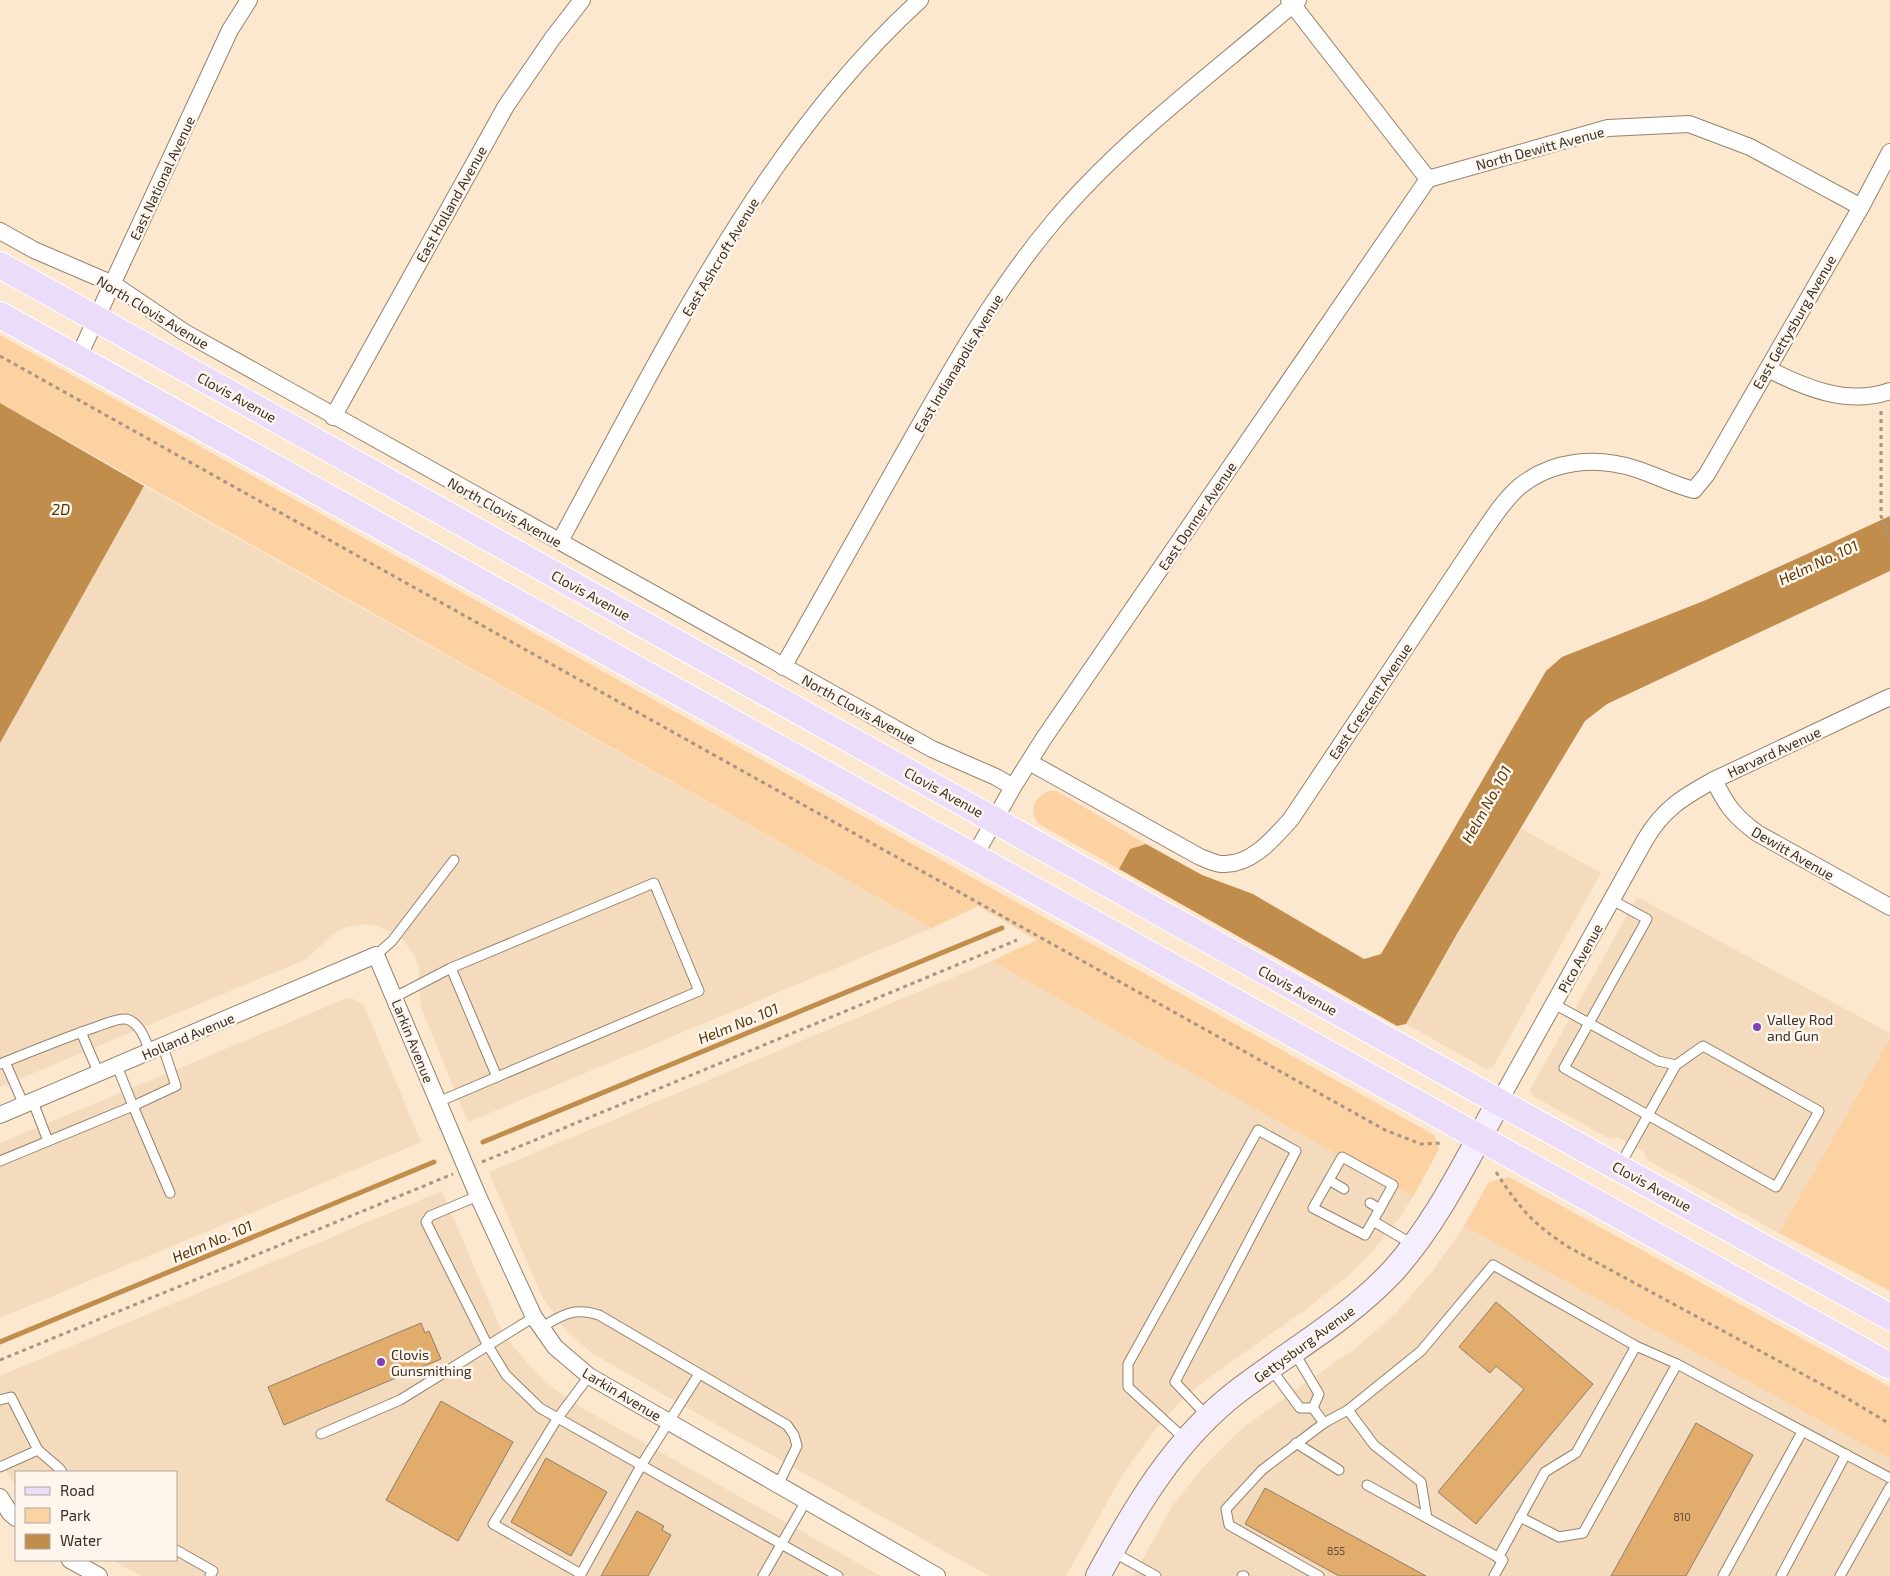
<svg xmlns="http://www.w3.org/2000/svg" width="1890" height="1576" viewBox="0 0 1890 1576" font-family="'Exo 2',sans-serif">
  <rect width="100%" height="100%" fill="#fce7cf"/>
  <!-- built -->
  <g fill="#f4dbbd">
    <path d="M144,486L932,928L468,1122L422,1010L420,999L419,968L416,958L404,941L396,934L376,926L366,924L343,928L333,934L312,954L302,961L0,1087V743Z"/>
    <path d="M1520,828L1601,873L1493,1067L1486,1069L1406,1024Z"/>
    <path d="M1637,897L1890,1033V1038L1779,1233L1647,1160L1644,1152L1618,1137L1610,1139L1533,1096L1530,1090Z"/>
    <path d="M992,961L1413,1197L1400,1217L1372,1252L1350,1274L1309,1307L1211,1376L1182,1400L1158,1426L1123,1474L1066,1576H989L694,1412L590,1352L563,1327L542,1297L489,1172Z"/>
    <path d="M351,998L362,1003L365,1008L421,1142L0,1318V1143L345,999Z"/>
    <path d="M442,1191L497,1321L512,1345L530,1366L553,1388L582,1408L881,1576H141L112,1560H176V1472H16V1487L0,1459V1376Z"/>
    <path d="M1464,1226L1890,1459V1576H1133L1173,1505L1205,1465L1237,1433L1252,1421L1357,1347L1395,1314L1432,1272Z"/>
  </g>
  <!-- green -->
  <g fill="#fdd2a2">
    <path d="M0,335L1434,1135L1439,1149L1413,1197L992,961L1037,940L978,906L932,928L0,403Z"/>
    <path d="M1048,791H1057L1146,844L1130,849L1119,869L1039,824C1028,811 1034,798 1048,791Z"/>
    <path d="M1890,1038V1291L1779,1233Z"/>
    <path d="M1509,1177L1890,1387V1459L1464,1226L1489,1182Z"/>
  </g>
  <!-- water -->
  <g fill="#c08d4d">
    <path d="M0,403L144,486L0,743Z"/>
    <path d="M1890,516V571L1607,704L1585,721L1457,934L1406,1024L1397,1026L1119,869L1130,849L1146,844L1202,875L1253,894L1364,959L1381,954L1546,671L1562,657L1706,600Z"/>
  </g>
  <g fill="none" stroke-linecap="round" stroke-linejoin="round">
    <!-- stream -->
    <g stroke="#c08d4d" stroke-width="5">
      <path d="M483,1142L1002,928"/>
      <path d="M0,1342L434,1162"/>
    </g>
  </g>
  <!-- building -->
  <g fill="#e1ac6c" stroke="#907d68">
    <path d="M1496,1302L1593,1384L1476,1524L1438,1492L1524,1389L1496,1366L1490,1373L1459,1347Z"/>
    <path d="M421,1323L425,1333L429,1331L441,1359L284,1425L268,1387Z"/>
    <path d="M441,1401L513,1442L458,1541L386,1500Z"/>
    <path d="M1696,1423L1753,1455L1686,1576H1611Z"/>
    <path d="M546,1458L607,1492L571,1556L511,1522Z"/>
    <path d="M1265,1488L1426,1576H1339L1245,1524Z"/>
    <path d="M637,1511L664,1526L662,1530L671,1535L648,1576H601Z"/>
  </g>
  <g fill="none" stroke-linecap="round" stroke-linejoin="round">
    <defs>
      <g id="lane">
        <path d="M376,955L392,941L454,860"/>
        <path d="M451,968L497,1077"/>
        <path d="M395,997L451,968L654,883L699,991L438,1102"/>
        <path d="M1554,1004L1658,1061L1676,1065L1703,1046L1819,1111L1776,1187L1564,1068L1647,919L1612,900"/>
        <path d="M81,1032L99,1074"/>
        <path d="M163,1047L176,1086L133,1106L170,1193"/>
        <path d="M5,1062L24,1105"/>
        <path d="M0,1064C32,1051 64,1038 96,1027C105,1024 117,1018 126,1019C140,1022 146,1041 150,1052"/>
        <path d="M33,1102L48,1141"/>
        <path d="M0,1161L133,1106L117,1066"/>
        <path d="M1619,1167L1676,1065"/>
        <path d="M1329,1180L1344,1189"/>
        <path d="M478,1196L430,1216L426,1222L487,1344L506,1375L540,1408L838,1576"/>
        <path d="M1370,1203L1380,1209"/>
        <path d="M1373,1221L1393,1185L1342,1157L1313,1208L1365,1235L1373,1221L1412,1244"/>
        <path d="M540,1328C563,1315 572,1307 599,1315L787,1425L794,1435L797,1446L778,1485"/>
        <path d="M1636,1346L1677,1364"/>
        <path d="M1294,1352L1319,1394L1313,1408"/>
        <path d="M1271,1369L1300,1408H1313"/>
        <path d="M589,1376L557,1419L493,1524L581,1574L642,1464L699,1374"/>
        <path d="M0,1400L11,1397L38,1450L60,1469L62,1472"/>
        <path d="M1313,1408L1324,1423L1262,1470L1226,1509L1229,1525L1319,1576"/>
        <path d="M1348,1410L1421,1351L1493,1265L1636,1346L1576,1453L1545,1472L1498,1558"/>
        <path d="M1324,1423L1348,1410L1374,1445L1421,1482L1427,1518"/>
        <path d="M321,1434L400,1400L534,1317"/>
        <path d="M1186,1440L1128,1387V1364L1258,1130L1296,1151L1175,1382L1208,1417"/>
        <path d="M1296,1443L1339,1470"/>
        <path d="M0,1467L38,1450"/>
        <path d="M1367,1485L1503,1560L1494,1576"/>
        <path d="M1520,1517L1559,1537L1583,1533L1677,1364L1890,1478"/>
        <path d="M176,1550L213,1571L210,1576"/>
        <path d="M1113,1552L1156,1576"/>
        <path d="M763,1576L806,1501"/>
        <path d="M1242,1576H1244"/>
        <path d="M1723,1576L1802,1432"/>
        <path d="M1781,1576L1846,1454"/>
        <path d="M1840,1576L1890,1487"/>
      </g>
      <g id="street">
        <path d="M1289,0L1428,179L1608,128L1689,124L1750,147L1861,207"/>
        <path d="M0,231L34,250L113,284L184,332L932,749L996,777L1013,787"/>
        <path d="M78,358L230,30L249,0"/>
        <path d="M1768,369C1805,388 1848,406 1890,391"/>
        <path d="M333,417L506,106L552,39L582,0"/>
        <path d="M560,541C661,356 762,143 920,0"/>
        <path d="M783,667C824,595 865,523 905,451C950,371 995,291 1054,221C1125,137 1215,72 1298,0"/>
        <path d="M1029,762L1200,857C1206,859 1215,864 1222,864C1251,866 1274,838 1291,819L1481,535C1492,519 1504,500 1519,487C1552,460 1596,456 1636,469C1655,475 1674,485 1694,490L1707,474L1861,207L1890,152"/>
        <path d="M1714,780C1726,805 1734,816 1757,833L1890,907"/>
        <path d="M974,857L1013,787L1044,738L1428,179"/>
        <path d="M1499,1102L1645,840C1663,809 1683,797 1714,780L1890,697"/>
        <path d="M0,1115L376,955L478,1196L534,1317L555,1347L589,1376L937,1576"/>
        <path d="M0,1497L10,1513L16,1518"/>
        <path d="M70,1560L99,1576"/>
      </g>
      <path id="secondary" d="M1098,1576C1135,1508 1175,1439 1238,1391C1290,1351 1347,1320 1393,1271C1438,1221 1466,1160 1499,1102"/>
      <g id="primary">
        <path d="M0,265L1499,1102L1890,1317"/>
        <path d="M0,315L1890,1366"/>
      </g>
    </defs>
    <!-- lane casing -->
    <use href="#lane" stroke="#95826c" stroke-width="11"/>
    <!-- street casing -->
    <use href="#street" stroke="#95826c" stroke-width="18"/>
    <!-- secondary casing -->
    <use href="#secondary" stroke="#95826c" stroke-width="26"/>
    <!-- primary casing -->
    <use href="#primary" stroke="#fff" stroke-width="28"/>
    <!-- path -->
    <g stroke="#a59584" stroke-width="3" stroke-dasharray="4 4" stroke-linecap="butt">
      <path d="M0,356L1385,1130L1421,1144L1443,1143"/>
      <path d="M1881,411V516L1890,540"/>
      <path d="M482,1162L1017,940"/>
      <path d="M1496,1172C1520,1209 1533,1224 1570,1248L1845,1397L1890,1424"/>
      <path d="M0,1360L453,1174"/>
    </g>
    <!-- lane -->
    <use href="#lane" stroke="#fff" stroke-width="9"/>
    <!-- street -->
    <use href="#street" stroke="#fff" stroke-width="16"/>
    <!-- secondary -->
    <use href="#secondary" stroke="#f5eefc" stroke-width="24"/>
    <!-- primary -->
    <use href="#primary" stroke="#ebddfa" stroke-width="26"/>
  </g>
  <!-- markers -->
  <g fill="#8241b6" stroke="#fff6ed" stroke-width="2">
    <circle cx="1757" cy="1027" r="5"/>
    <circle cx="381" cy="1362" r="5"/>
  </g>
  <g text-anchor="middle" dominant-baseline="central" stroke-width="5" stroke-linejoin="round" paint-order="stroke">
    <!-- number labels -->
    <g font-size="11" fill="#624f38">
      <text x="1682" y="1516">810</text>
      <text x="1336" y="1550">855</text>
    </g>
    <!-- street labels -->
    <g font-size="14" fill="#383027" stroke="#fff6ed">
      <text transform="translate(1540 148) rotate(-15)">North Dewitt Avenue</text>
      <text transform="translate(162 178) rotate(-65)">East National Avenue</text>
      <text transform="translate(451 204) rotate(-61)">East Holland Avenue</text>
      <text transform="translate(720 257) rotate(-59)">East Ashcroft Avenue</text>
      <text transform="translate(153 312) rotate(31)">North Clovis Avenue</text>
      <text transform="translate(1794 322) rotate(-60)">East Gettysburg Avenue</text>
      <text transform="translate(958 363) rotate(-59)">East Indianapolis Avenue</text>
      <text transform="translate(237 397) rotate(29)">Clovis Avenue</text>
      <text transform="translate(505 512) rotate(29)">North Clovis Avenue</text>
      <text transform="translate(1197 516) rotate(-56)">East Donner Avenue</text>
      <text transform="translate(591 595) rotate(29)">Clovis Avenue</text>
      <text transform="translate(1370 701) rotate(-56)">East Crescent Avenue</text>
      <text transform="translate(859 709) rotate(29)">North Clovis Avenue</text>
      <text transform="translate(1774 752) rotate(-25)">Harvard Avenue</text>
      <text transform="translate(944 792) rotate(29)">Clovis Avenue</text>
      <text transform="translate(1793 853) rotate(30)">Dewitt Avenue</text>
      <text transform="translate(1580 958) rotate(-61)">Pico Avenue</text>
      <text transform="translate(1298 990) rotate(29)">Clovis Avenue</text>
      <text transform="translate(188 1036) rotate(-23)">Holland Avenue</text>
      <text transform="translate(413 1041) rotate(68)">Larkin Avenue</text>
      <text transform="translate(1652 1186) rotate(29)">Clovis Avenue</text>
      <text transform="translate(1304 1344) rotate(-36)">Gettysburg Avenue</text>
      <text transform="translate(622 1394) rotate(31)">Larkin Avenue</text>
    </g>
    <!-- poi labels -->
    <g font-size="14" fill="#383027" stroke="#fff6ed" text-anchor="start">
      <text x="1767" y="1019">Valley Rod<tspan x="1767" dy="16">and Gun</tspan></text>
      <text x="391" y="1354">Clovis<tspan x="391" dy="16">Gunsmithing</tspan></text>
    </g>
    <!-- water labels -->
    <g font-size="15" font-style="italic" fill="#563400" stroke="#fff6ed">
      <text x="61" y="509">2D</text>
      <text transform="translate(1818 562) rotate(-25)">Helm No. 101</text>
      <text transform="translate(1486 804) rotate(-61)">Helm No. 101</text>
      <text transform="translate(738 1023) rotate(-22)">Helm No. 101</text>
      <text transform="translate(212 1241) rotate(-23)">Helm No. 101</text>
    </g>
  </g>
  <!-- legend -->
  <rect x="15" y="1471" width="162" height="90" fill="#fff6ed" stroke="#afa79e"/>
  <rect x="25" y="1487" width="25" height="8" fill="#ebddfa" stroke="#afa79e"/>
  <text x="60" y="1496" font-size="15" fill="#383027">Road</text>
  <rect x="25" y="1508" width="25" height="15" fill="#fdd2a2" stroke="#afa79e"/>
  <text x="60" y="1521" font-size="15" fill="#383027">Park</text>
  <rect x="25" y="1534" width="25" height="15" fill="#c08d4d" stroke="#afa79e"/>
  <text x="60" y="1546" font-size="15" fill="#383027">Water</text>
</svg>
